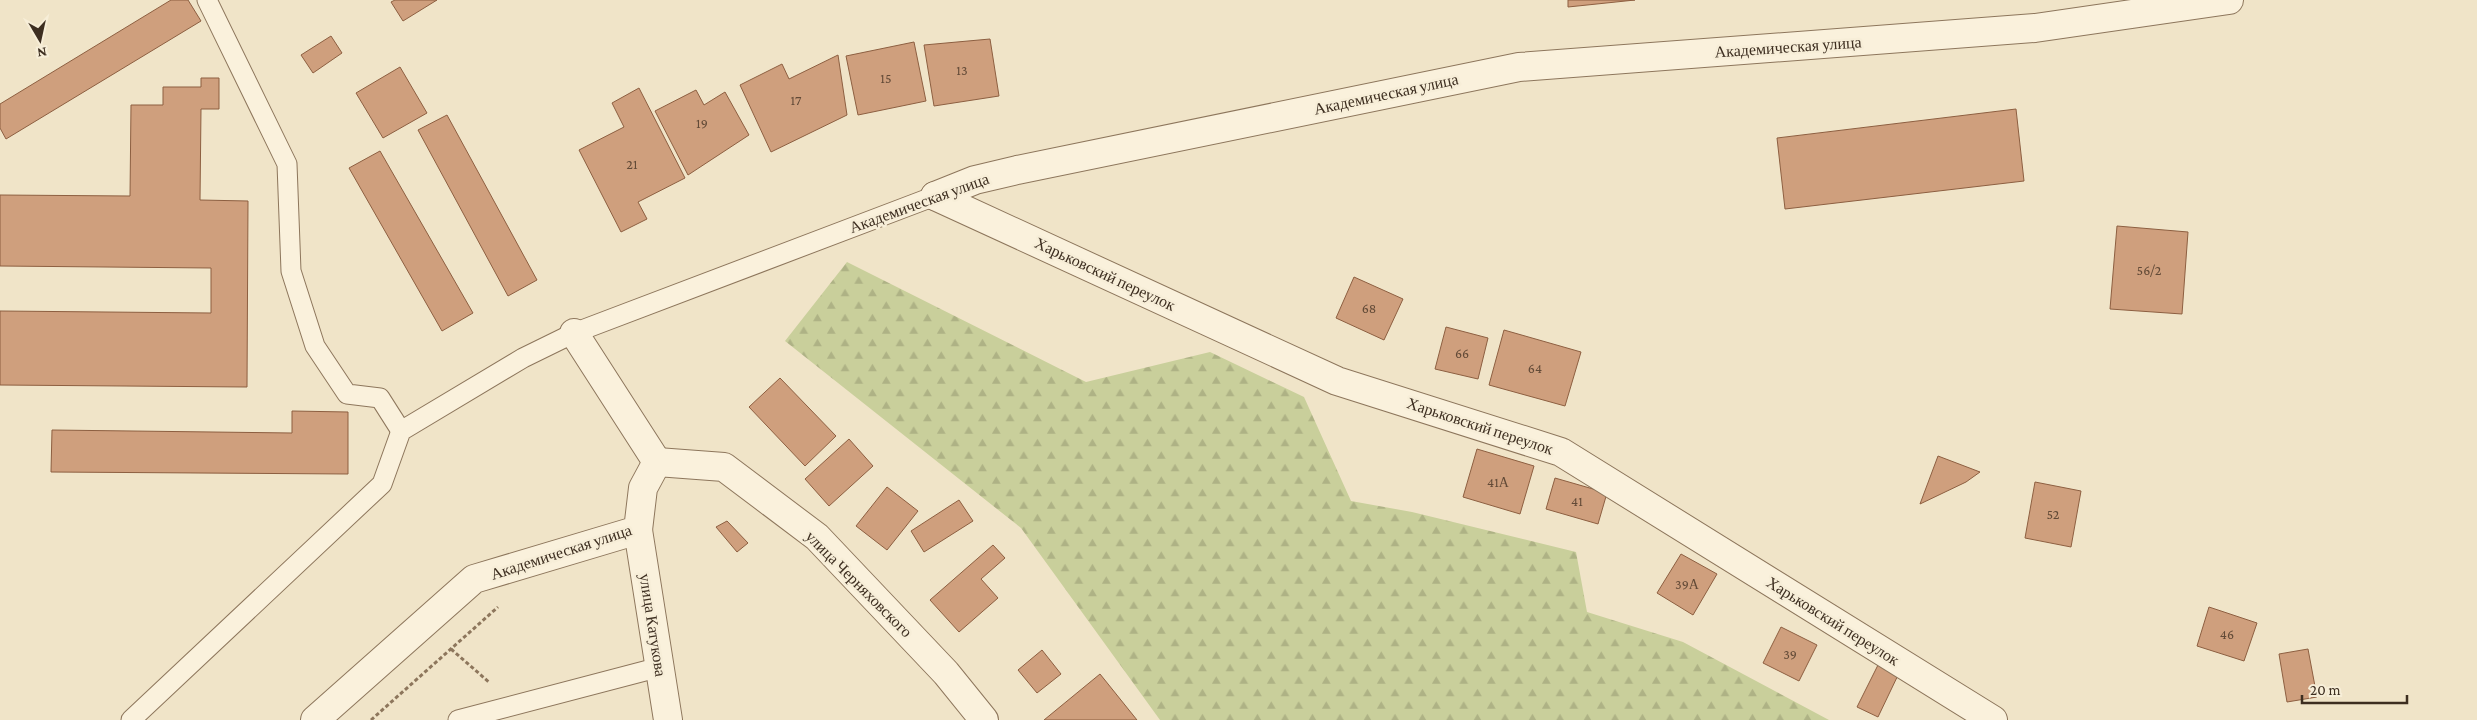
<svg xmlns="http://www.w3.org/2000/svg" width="2477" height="720" viewBox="0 0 2477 720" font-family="'Crimson Pro',serif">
  <defs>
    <pattern id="forest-firs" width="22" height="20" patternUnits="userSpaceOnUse" patternTransform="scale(1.25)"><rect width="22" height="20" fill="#c9cf9b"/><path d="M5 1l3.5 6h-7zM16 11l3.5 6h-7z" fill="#aeb285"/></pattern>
  </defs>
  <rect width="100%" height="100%" fill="#f0e4c8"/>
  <!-- forest -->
  <path fill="url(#forest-firs)" d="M847,262L1086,382L1210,352L1304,397L1351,501L1412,512L1576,552L1587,612L1683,642L1829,720H1160L1021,528L785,341Z"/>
  <!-- building -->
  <g fill="#cf9f7d" stroke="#8d5f41">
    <path d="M171,0H188L201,21L6,139L0,128V104Z"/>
    <path d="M395,0H437L403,21L391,2Z"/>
    <path d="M1568,0H1635L1568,7Z"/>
    <path d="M331,36L342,53L313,73L301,55Z"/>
    <path d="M990,39L999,96L934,106L924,45Z"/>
    <path d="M914,42L926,101L858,115L846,56Z"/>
    <path d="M838,55L847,115L771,152L740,85L782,64L789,79Z"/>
    <path d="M400,67L427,113L383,138L356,93Z"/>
    <path d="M201,78H219V109H201L200,200L248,201L247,387L0,385V311L211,313V268L0,266V195L130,196L131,105H163V87H201Z"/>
    <path d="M639,88L685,178L638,202L647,219L621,232L579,150L624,127L612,103Z"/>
    <path d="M696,90L704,105L725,92L749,135L688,175L655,111Z"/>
    <path d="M2016,109L2024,181L1785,209L1777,138Z"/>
    <path d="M447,115L537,280L508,296L418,130Z"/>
    <path d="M380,151L473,313L442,331L349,168Z"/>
    <path d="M2117,226L2188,232L2182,314L2110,309Z"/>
    <path d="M1354,277L1403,299L1384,340L1336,318Z"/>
    <path d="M1446,327L1488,338L1478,379L1435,369Z"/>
    <path d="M1504,330L1581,352L1565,406L1489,385Z"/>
    <path d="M780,378L836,436L805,466L749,407Z"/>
    <path d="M292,411L348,412V474L51,472L52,430L292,433Z"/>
    <path d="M849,439L873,466L829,506L805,479Z"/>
    <path d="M1477,449L1534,466L1520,514L1463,497Z"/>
    <path d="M1938,456L1980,472L1966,482L1920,504Z"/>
    <path d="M1555,478L1607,493L1598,524L1546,509Z"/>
    <path d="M2035,482L2081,491L2071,547L2025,538Z"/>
    <path d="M887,487L918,511L887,550L856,526Z"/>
    <path d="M959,500L973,521L924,552L911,531Z"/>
    <path d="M727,521L748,543L737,552L716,527Z"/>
    <path d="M993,545L1005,558L981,579L998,598L959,632L930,600Z"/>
    <path d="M1681,554L1717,574L1693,615L1657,593Z"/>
    <path d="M2209,607L2257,623L2244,661L2197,646Z"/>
    <path d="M1781,627L1817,645L1799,681L1763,663Z"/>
    <path d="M2308,649L2317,697L2287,702L2279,654Z"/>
    <path d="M1042,650L1061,674L1037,693L1018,670Z"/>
    <path d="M1880,661L1900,671L1878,717L1857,707Z"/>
    <path d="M1100,674L1137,720H1044Z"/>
  </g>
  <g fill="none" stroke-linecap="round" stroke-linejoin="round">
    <defs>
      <g id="service">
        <path d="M207,0L287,164L291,271L315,346L347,394L380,398L401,431"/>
        <path d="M131,720L382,484L401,431L523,358L574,333L935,196"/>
        <path d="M458,720L660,667"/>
      </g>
      <g id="minor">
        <path d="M935,196L975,180L1017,170L1519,67L2035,28L2229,0"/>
        <path d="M935,196L1337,381L1561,452L1993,720"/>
        <path d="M574,333L657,462"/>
        <path d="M657,462L724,467L817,537L946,673L984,720"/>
        <path d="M638,530L668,720"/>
        <path d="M315,720L474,579L638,530L643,488L657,462"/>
      </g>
    </defs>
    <!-- service casing -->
    <use href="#service" stroke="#8d765c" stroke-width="21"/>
    <!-- minor casing -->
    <use href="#minor" stroke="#8d765c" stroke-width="30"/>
    <!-- path -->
    <g stroke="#8d765c" stroke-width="3" stroke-dasharray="4 2.5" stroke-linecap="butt">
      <path d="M451,649L490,683"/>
      <path d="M371,720L498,607"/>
    </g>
    <!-- service -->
    <use href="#service" stroke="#faf1dc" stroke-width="19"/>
    <!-- minor -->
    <use href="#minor" stroke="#faf1dc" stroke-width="28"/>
  </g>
  <g text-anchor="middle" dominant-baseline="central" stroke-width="5" stroke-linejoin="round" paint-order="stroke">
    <!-- number labels -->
    <g font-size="14" fill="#624a37">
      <text x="962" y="70">13</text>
      <text x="886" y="78">15</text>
      <text x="796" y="100">17</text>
      <text x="702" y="123">19</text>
      <text x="632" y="164">21</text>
      <text x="2149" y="270">56/2</text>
      <text x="1369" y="308">68</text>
      <text x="1462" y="353">66</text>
      <text x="1535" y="368">64</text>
      <text x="1498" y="482">41А</text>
      <text x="1577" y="501">41</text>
      <text x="2053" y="514">52</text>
      <text x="1687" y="584">39А</text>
      <text x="2227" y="634">46</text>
      <text x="1790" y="654">39</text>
    </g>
    <!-- street labels -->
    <g font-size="16" fill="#3d2e20" stroke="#f7eed8">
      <text transform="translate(1788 47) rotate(-4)">Академическая улица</text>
      <text transform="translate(1386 94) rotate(-12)">Академическая улица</text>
      <text transform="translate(919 203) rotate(-20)">Академическая улица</text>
      <text transform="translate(1105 274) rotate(25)">Харьковский переулок</text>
      <text transform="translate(1480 426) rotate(18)">Харьковский переулок</text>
      <text transform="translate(561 552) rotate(-18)">Академическая улица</text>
      <text transform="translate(859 584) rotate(45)">улица Черняховского</text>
      <text transform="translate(1833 621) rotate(32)">Харьковский переулок</text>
      <text transform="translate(653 625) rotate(81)">улица Катукова</text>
    </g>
  </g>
  <!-- north arrow -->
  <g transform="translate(40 40) rotate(171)" stroke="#f7eed8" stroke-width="4" paint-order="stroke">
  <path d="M0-4L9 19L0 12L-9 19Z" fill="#3d2e20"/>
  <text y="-8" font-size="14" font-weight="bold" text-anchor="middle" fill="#3d2e20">N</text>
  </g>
  <!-- scale -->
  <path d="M2302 695v8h105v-8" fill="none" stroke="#3d2e20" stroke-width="2.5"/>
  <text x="2310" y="695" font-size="15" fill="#3d2e20" stroke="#f7eed8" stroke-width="4" paint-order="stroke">20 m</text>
</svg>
